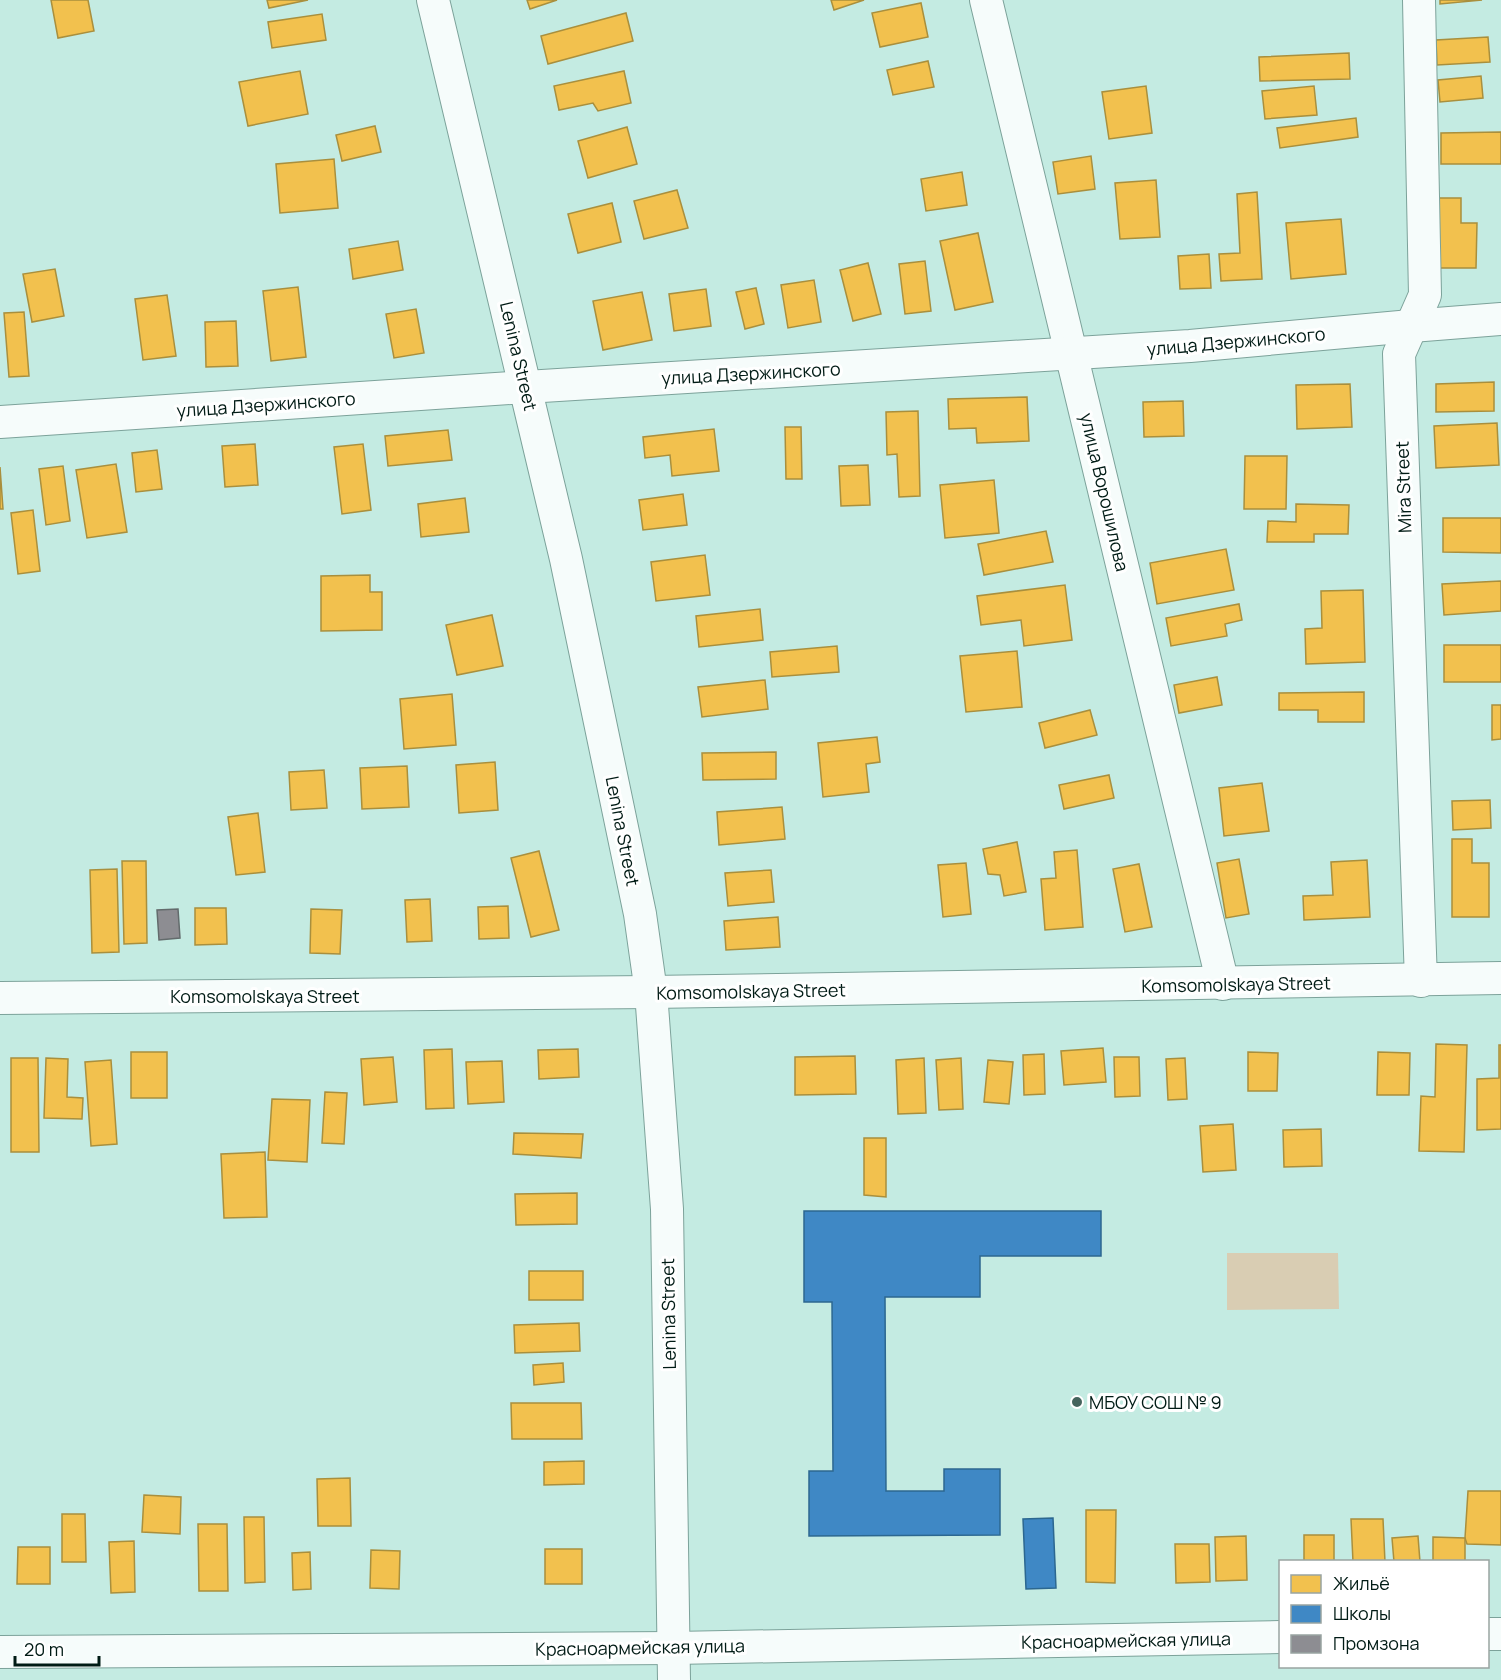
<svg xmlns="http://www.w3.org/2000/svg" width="1501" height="1680" viewBox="0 0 1501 1680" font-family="Manrope,sans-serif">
  <rect width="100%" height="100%" fill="#c4ebe2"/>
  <!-- green -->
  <path fill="#d9cdb3" d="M1227,1253H1338L1339,1309L1227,1310Z"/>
  <!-- homes -->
  <g fill="#f2c14e" stroke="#a98f3d" stroke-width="1.5">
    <path d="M51,0H88L94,31L58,38Z"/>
    <path d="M267,0H308L269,8Z"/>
    <path d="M527,0H557L530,9Z"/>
    <path d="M831,0H864L834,10Z"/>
    <path d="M1440,0H1482L1440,4Z"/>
    <path d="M921,3L928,37L880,47L872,13Z"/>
    <path d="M626,13L633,41L548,64L541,36Z"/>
    <path d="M322,14L326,40L272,48L268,22Z"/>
    <path d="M1488,37L1490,62L1437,65L1436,40Z"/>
    <path d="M1349,53L1350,79L1260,81L1259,57Z"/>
    <path d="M928,61L934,87L893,95L887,70Z"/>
    <path d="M300,71L308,114L248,126L239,82Z"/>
    <path d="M624,71L631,103L598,111L593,103L559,110L554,86Z"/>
    <path d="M1481,76L1483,98L1440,102L1438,80Z"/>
    <path d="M1146,86L1152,133L1109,139L1102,92Z"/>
    <path d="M1314,86L1317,115L1265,119L1262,91Z"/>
    <path d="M1356,118L1358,137L1280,148L1277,128Z"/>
    <path d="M375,126L381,152L342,161L336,135Z"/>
    <path d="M627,127L637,164L588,178L578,141Z"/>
    <path d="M1501,132V164H1441V133Z"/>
    <path d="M1091,156L1095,189L1058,194L1053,162Z"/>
    <path d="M334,159L338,208L280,213L276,164Z"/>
    <path d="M962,172L967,205L926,211L921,179Z"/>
    <path d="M1156,180L1160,237L1120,239L1115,183Z"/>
    <path d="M677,190L688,228L644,239L634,201Z"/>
    <path d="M1257,192L1262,279L1221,281L1219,254L1240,253L1237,194Z"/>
    <path d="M1437,198H1461V223H1477L1476,268H1437Z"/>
    <path d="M612,203L621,242L578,253L568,214Z"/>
    <path d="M1341,219L1346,274L1291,279L1286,223Z"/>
    <path d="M978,233L993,302L955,310L940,241Z"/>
    <path d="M398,241L403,270L353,279L349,249Z"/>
    <path d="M1209,254L1211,288L1180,289L1178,256Z"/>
    <path d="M925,261L931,311L905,314L899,264Z"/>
    <path d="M868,263L881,314L853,321L840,270Z"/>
    <path d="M55,269L64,316L32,322L23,274Z"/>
    <path d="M814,280L821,322L788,328L781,285Z"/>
    <path d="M298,287L306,357L271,361L263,291Z"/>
    <path d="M756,288L764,324L745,329L736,292Z"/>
    <path d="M706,289L711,326L674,331L669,294Z"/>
    <path d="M642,292L652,340L603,350L593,301Z"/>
    <path d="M167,295L176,356L143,360L135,299Z"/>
    <path d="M416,309L424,353L394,358L386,314Z"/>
    <path d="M24,312L29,376L9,377L4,313Z"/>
    <path d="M236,321L238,366L206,367L205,322Z"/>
    <path d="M1494,382V411L1436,412V384Z"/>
    <path d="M1350,384L1352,427L1297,429L1296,385Z"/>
    <path d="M1027,397L1029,441L977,443L976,428L949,429L948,399Z"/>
    <path d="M1183,401L1184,436L1144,437L1143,402Z"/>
    <path d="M918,411L920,496L899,497L897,454L887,455L886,412Z"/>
    <path d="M1497,423L1499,465L1436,468L1434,426Z"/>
    <path d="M785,427H801L802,479H786Z"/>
    <path d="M714,429L719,471L672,476L670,455L645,458L643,437Z"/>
    <path d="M448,430L452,460L388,466L385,436Z"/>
    <path d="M255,444L258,485L225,487L222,446Z"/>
    <path d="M363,444L371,510L342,514L334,447Z"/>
    <path d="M157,450L162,489L136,492L132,453Z"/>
    <path d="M1245,456H1287L1286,509H1244Z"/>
    <path d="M116,464L127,532L87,538L76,470Z"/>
    <path d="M868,465L870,505L841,506L839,466Z"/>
    <path d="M63,466L70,521L46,525L39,469Z"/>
    <path d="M0,467L3,509H0Z"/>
    <path d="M994,480L999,533L945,538L940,485Z"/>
    <path d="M683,494L687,525L643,530L639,500Z"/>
    <path d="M465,498L469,532L421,537L418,504Z"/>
    <path d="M1296,504L1349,505L1348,534H1314V542H1267L1268,521L1296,522Z"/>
    <path d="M33,510L40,571L18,574L11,513Z"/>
    <path d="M1443,518H1501V553L1443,552Z"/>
    <path d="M1046,531L1053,562L984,575L978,544Z"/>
    <path d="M1226,549L1234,590L1157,604L1150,563Z"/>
    <path d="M705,555L710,595L656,601L651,562Z"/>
    <path d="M370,575V592H382V630L321,631V576Z"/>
    <path d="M1501,581V611L1444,615L1442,584Z"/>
    <path d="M1065,585L1072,640L1024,646L1021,620L981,625L977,596Z"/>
    <path d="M1363,590L1365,662L1306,664L1305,629L1322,628L1321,591Z"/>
    <path d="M1239,604L1242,620L1225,624L1227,636L1171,646L1166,618Z"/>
    <path d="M760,609L763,640L699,647L696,616Z"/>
    <path d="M492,615L503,666L457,675L446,625Z"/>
    <rect x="1444" y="645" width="57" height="37"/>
    <path d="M837,646L839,672L772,677L770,652Z"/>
    <path d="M1017,651L1022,707L966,712L960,656Z"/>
    <path d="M1217,677L1222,705L1179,713L1174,685Z"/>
    <path d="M765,680L768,709L702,717L698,687Z"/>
    <path d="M1364,692V722H1318V710H1279V693Z"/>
    <path d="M452,694L456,745L404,749L400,699Z"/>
    <path d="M1492,705H1501V739L1492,740Z"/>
    <path d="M1090,710L1097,735L1045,748L1039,723Z"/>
    <path d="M877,737L880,762L866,764L869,792L823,797L818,743Z"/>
    <path d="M776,752V779L703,780L702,753Z"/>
    <path d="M495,762L498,810L459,813L456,765Z"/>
    <path d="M407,766L409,807L362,809L360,768Z"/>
    <path d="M324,770L327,808L291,810L289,772Z"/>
    <path d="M1109,775L1114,798L1064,809L1059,785Z"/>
    <path d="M1262,783L1269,831L1224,836L1219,788Z"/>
    <path d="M1490,800L1491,828L1453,830L1452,801Z"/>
    <path d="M782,807L785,839L719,845L717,812Z"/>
    <path d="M258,813L265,872L236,875L228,817Z"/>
    <path d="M1452,839H1472V863H1489V917H1452Z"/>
    <path d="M1017,842L1026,892L1004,896L1000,875L988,874L983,849Z"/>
    <path d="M1077,850L1083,927L1045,930L1041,879L1056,878L1054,852Z"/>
    <path d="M539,851L559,930L531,937L511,858Z"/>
    <path d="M1239,859L1249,914L1226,918L1217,863Z"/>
    <path d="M1367,860L1370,917L1304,920L1303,896L1333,895L1331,862Z"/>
    <path d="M122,861H146L147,943L124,944Z"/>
    <path d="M966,863L971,914L943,917L938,865Z"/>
    <path d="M1139,864L1152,927L1125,932L1113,869Z"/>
    <path d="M117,869L119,952L92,953L90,870Z"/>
    <path d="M771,870L774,902L728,906L725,873Z"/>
    <path d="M430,899L432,941L407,942L405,900Z"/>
    <path d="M508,906L509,938L479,939L478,907Z"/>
    <path d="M195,908H226L227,944L195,945Z"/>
    <path d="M311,909L342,910L340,954L310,953Z"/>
    <path d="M778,917L780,947L726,950L724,921Z"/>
    <path d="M1436,1044L1467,1045L1464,1152L1419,1151L1421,1096L1435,1097Z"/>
    <path d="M1499,1045H1501V1129L1477,1130V1079L1499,1078Z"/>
    <path d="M1103,1048L1106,1082L1064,1085L1061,1051Z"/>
    <path d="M452,1049L454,1108L426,1109L424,1050Z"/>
    <path d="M578,1049L579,1077L539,1079L538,1050Z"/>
    <rect x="131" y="1052" width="36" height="46"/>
    <path d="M1248,1052L1278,1053L1277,1091H1248Z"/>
    <path d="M1378,1052L1410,1053L1409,1095H1377Z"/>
    <path d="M1044,1054L1045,1094L1024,1095L1023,1055Z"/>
    <path d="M855,1056L856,1094L795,1095V1057Z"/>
    <path d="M393,1057L397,1102L364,1105L361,1059Z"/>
    <path d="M1114,1057H1139L1140,1096L1115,1097Z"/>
    <path d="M11,1058H38L39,1152H11Z"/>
    <path d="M46,1058L68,1059L67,1097L83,1098L82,1119L44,1118Z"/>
    <path d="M924,1058L926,1113L898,1114L896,1060Z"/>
    <path d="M961,1058L963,1109L939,1110L936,1060Z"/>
    <path d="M1185,1058L1187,1099L1168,1100L1166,1059Z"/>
    <path d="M111,1060L117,1144L91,1146L85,1062Z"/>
    <path d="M988,1060L1013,1062L1009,1104L984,1102Z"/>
    <path d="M502,1061L504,1102L468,1104L466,1062Z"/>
    <path d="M325,1092L347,1093L344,1144L322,1143Z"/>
    <path d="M272,1099L310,1100L307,1162L268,1160Z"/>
    <path d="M1233,1124L1236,1170L1203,1172L1200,1126Z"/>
    <path d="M1321,1129L1322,1166L1284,1167L1283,1130Z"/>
    <path d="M514,1133L583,1134L581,1158L513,1154Z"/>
    <path d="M864,1138H886V1197L864,1195Z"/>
    <path d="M265,1152L267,1217L224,1218L221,1154Z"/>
    <path d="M577,1193V1224L516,1225L515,1194Z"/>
    <rect x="529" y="1271" width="54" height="29"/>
    <path d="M579,1323L580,1351L515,1353L514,1325Z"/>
    <path d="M563,1363L564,1382L534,1385L533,1365Z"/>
    <path d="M511,1403H581L582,1439H512Z"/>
    <path d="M584,1461V1484L544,1485V1462Z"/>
    <path d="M350,1478L351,1526H318L317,1479Z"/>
    <path d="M1468,1491H1501V1545L1467,1544L1465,1538Z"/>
    <path d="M144,1495L181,1497L180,1534L142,1532Z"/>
    <path d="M1086,1510H1116L1115,1583L1086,1582Z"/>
    <path d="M62,1514H85L86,1562H62Z"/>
    <path d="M244,1517H264L265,1582L245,1583Z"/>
    <path d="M1351,1519H1383L1385,1562H1353Z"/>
    <path d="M198,1524H227L228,1591H199Z"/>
    <rect x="1304" y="1535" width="30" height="27"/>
    <path d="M1246,1536L1247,1580L1216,1581L1215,1537Z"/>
    <path d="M1418,1536L1420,1562H1394L1392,1538Z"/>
    <path d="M1433,1537L1465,1538V1562H1433Z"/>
    <path d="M134,1541L135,1592L111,1593L109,1542Z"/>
    <path d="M1175,1544H1209L1210,1582L1176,1583Z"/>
    <path d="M18,1547H50V1584H17Z"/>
    <rect x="545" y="1549" width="37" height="35"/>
    <path d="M371,1550L400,1551L399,1589L370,1588Z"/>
    <path d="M310,1552L311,1589L293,1590L292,1553Z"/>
  </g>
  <!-- schools -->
  <g fill="#3f88c5" stroke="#2c6790" stroke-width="1.5">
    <path d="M804,1211H1101V1256H980V1297H885L886,1491H944V1469H1000V1535L809,1536V1471H833L832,1302H804Z"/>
    <path d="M1053,1518L1056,1588L1026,1589L1023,1519Z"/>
  </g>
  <!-- industry -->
  <path fill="#8d8d92" stroke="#636b6c" stroke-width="1.5" d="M178,909L180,938L159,940L157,910Z"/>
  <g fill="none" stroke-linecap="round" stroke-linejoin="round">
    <defs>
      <g id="minor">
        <path d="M433,0L566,559L640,914L651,992L667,1209L674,1680"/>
        <path d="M986,0L1223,984"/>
        <path d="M1419,0L1425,295L1399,354L1421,981"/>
        <path d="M0,422L526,387L1190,346L1411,326L1501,319"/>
        <path d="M0,998L651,992L1501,978"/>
        <path d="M1488,1634H1501"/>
        <path d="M0,1652L674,1648L1280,1637"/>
      </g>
    </defs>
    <!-- minor casing -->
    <use href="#minor" stroke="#7ca29a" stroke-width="34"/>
    <!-- minor -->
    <use href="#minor" stroke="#f6fcfb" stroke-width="32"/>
  </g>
  <!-- markers -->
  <circle fill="#45645d" stroke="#fff" stroke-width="2" cx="1077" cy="1402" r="6"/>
  <g text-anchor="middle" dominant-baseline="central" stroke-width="6" stroke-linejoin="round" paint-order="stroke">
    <!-- street labels -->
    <g font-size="18" fill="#001b15" stroke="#fff">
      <text transform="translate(1236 341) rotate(-5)">улица Дзержинского</text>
      <text transform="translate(519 356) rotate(77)">Lenina Street</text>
      <text transform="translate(751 373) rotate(-3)">улица Дзержинского</text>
      <text transform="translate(266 404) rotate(-4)">улица Дзержинского</text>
      <text transform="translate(1403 487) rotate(-92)">Mira Street</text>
      <text transform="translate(1105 492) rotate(77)">улица Ворошилова</text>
      <text transform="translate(623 831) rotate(79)">Lenina Street</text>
      <text transform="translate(1236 984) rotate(-1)">Komsomolskaya Street</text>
      <text transform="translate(751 991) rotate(-1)">Komsomolskaya Street</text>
      <text x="265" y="996">Komsomolskaya Street</text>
      <text transform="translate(668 1314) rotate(-91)">Lenina Street</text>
      <text transform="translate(1126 1640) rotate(-1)">Красноармейская улица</text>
      <text transform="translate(640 1647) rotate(-1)">Красноармейская улица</text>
    </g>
    <!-- poi labels -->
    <g font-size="18" fill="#001b15" stroke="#fff" text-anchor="start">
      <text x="1089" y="1402">МБОУ СОШ № 9</text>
    </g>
  </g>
  <!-- legend -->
  <rect x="1279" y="1560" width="210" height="108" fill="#ffffff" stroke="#99a4a1" stroke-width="1.5"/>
  <rect x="1291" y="1575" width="30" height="18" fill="#f2c14e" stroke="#99a4a1" stroke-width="1.5"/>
  <text x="1333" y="1590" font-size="18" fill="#001b15">Жильё</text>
  <rect x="1291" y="1605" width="30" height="18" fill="#3f88c5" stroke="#99a4a1" stroke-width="1.5"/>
  <text x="1333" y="1620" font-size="18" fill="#001b15">Школы</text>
  <rect x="1291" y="1635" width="30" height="18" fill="#8d8d92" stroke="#99a4a1" stroke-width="1.5"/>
  <text x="1333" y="1650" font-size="18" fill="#001b15">Промзона</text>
  <!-- scale -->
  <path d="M15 1656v9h84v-9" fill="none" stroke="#001b15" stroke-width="3"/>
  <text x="24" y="1656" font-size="18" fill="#001b15" stroke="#ffffff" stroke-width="4.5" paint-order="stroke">20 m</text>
</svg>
